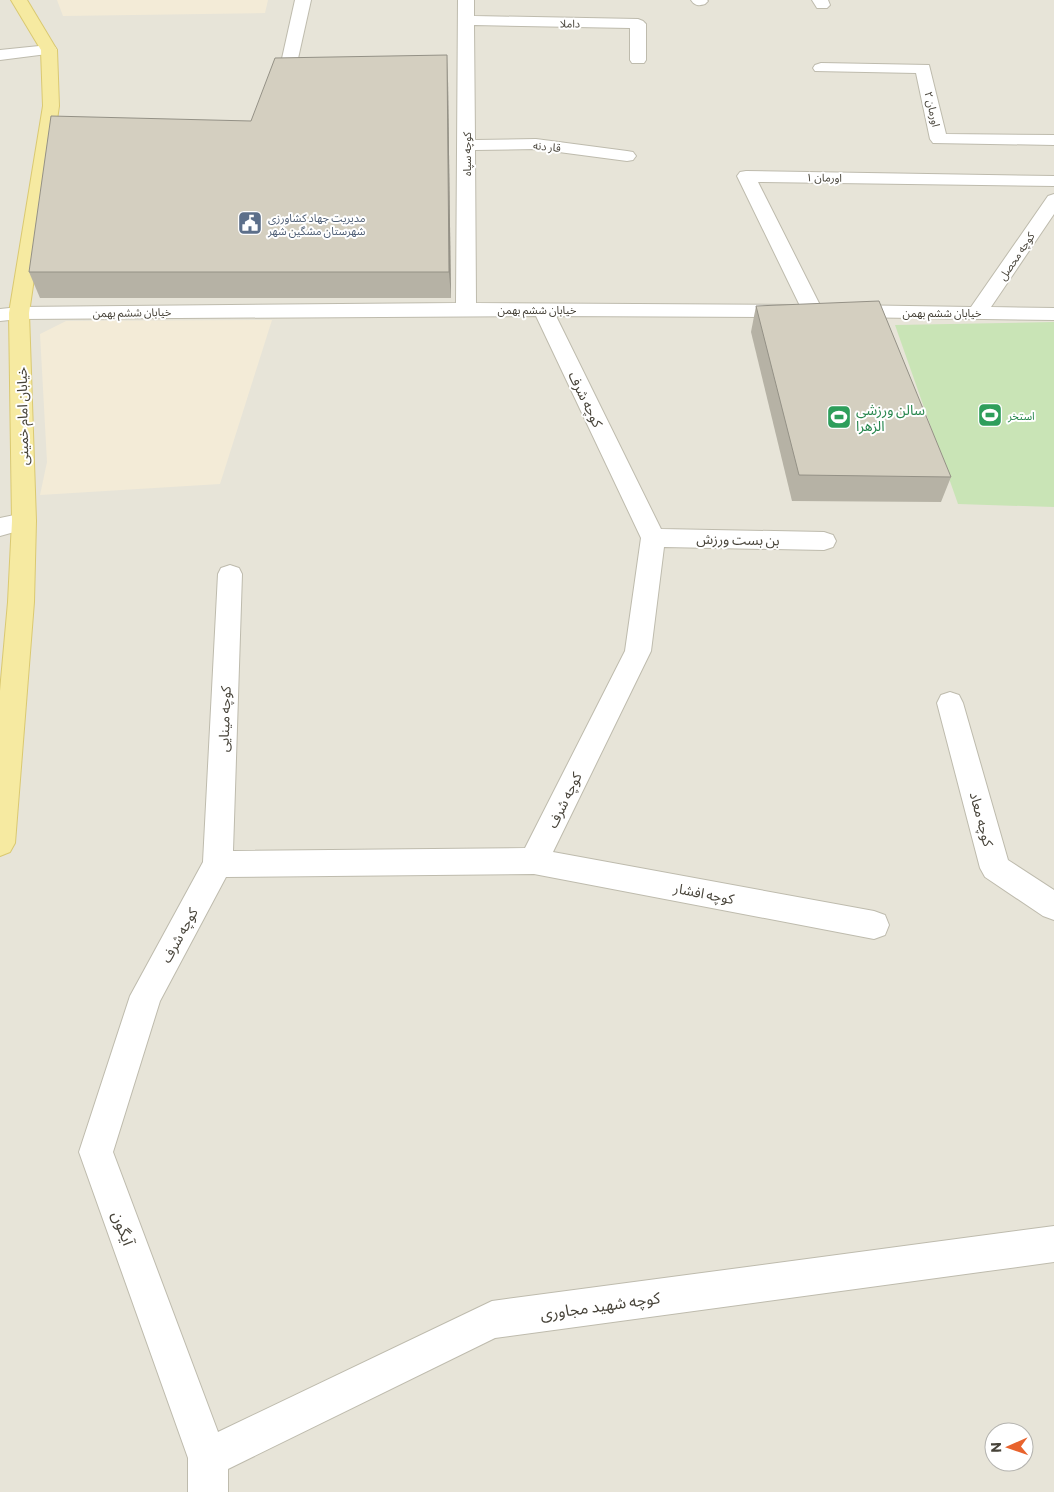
<svg xmlns="http://www.w3.org/2000/svg" width="1054" height="1492" viewBox="0 0 1054 1492" font-family="Commissioner,'Noto Sans Arabic',sans-serif">
  <rect width="100%" height="100%" fill="#f3f2ea"/>
  <!-- residential -->
  <path fill="#e7e4d8" fill-rule="evenodd" d="M0,0H1054V1492H0ZM994,1432H1024V1462H994Z"/>
  <!-- commercial -->
  <g fill="#f3ebd7">
    <path d="M57,0H268L265,13L63,16Z"/>
    <path d="M272,320L220,484L40,495L47,462L40,334L66,321Z"/>
  </g>
  <!-- green -->
  <path fill="#c9e4b6" d="M1054,322V507L958,504L895,325Z"/>
  <g fill="none" stroke-linecap="round" stroke-linejoin="round">
    <defs>
      <g id="minor">
        <path d="M295,0H311L297,63L295,66H283L281,63Z"/>
        <path d="M458,0H474V16L638,19L643,21L646,24V60L644,63H632L630,60V28L474,25L475,140L536,139L627,151L633,152L636,156L633,160L627,161L536,149L475,150L476,303L793,305L800,307L802,310L737,176L740,172L746,171L1054,176V186L758,182L823,311L820,315L813,317L806,315L803,311L800,315L793,317L556,316L661,529L824,532L833,535L836,541L833,547L824,550L664,547L651,651L553,852L874,911L885,915L889,925L885,935L874,939L534,874L226,877L160,1001L113,1152L218,1432L492,1301L1054,1226V1262L495,1338L228,1469V1492H188V1458L79,1152L130,996L203,862L218,574L221,568L230,565L239,568L242,574L233,851L525,848L625,651L641,538L536,316L19,319L0,321V309L19,307L456,303Z"/>
        <path d="M691,0H707L708,1L705,4C699,6 695,6 691,0Z"/>
        <path d="M812,0H828L830,5L827,8H817Z"/>
        <path d="M49,45L55,47L57,50L55,53L0,60V50Z"/>
        <path d="M821,63L929,65L946,134L1054,135V145L933,143L930,139L916,73L815,71L813,68L815,65Z"/>
        <path d="M1054,194V214L991,307L1054,308V320L846,317L839,315L836,311L839,307L846,305L971,307L1048,196Z"/>
        <path d="M24,513L32,515L36,521L32,527L0,536V518Z"/>
        <path d="M950,692L959,695L963,703L1008,860L1054,890V920L1043,916L985,877L980,868L937,703L941,695Z"/>
      </g>
      <path id="major" d="M11,0H27L57,50L59,106L29,313L36,521L34,602L15,843L10,852L0,856V691L8,602L12,521L9,313L43,106L41,50Z"/>
    </defs>
    <!-- minor casing -->
    <use href="#minor" stroke="#bebbad" stroke-width="2"/>
    <!-- major casing -->
    <use href="#major" stroke="#dac971" stroke-width="2"/>
    <!-- minor -->
    <use href="#minor" fill="#fff" fill-rule="evenodd"/>
    <!-- major -->
    <use href="#major" fill="#f6eaa1" fill-rule="evenodd"/>
  </g>
  <!-- wall -->
  <g fill="#b6b2a5">
    <path d="M448,80L451,298H40L29,272L251,121Z"/>
    <path d="M756,306L951,477L941,502L792,501L751,332Z"/>
  </g>
  <!-- shaded-wall -->
  <path fill="#949186" d="M447,55L448,80L451,298L449,272Z"/>
  <!-- building -->
  <g fill="#d4cfc0" stroke="#949186">
    <path d="M447,55L449,272H29L51,116L251,121L275,58Z"/>
    <path d="M879,301L951,477L799,475L756,306Z"/>
  </g>
  <!-- icons -->
  <defs>
    <symbol id="civic-square" viewBox="-11 -11 22 22"><rect x="-9" y="-9" width="18" height="18" rx="4" fill="#5c6f8a" stroke="#fff"/><path d="M-.6-6.5H3V-4.5H.6V-3L4-1V1h2V6H-6V1h2V-1L-.6-3ZM-1.2 2.5V6h2.4V2.5Z" fill="#fff"/></symbol>
    <symbol id="stadium-square" viewBox="-11 -11 22 22"><rect x="-9" y="-9" width="18" height="18" rx="4" fill="#2e9e5b" stroke="#fff"/><path d="M0-5a6.5 5 0 1 0 0 10a6.5 5 0 1 0 0-10ZM-3.5-1.8h7v3.6h-7Z" fill="#fff"/></symbol>
  </defs>
  <g fill-rule="evenodd">
    <use href="#civic-square" x="236" y="209" width="28" height="28"/>
    <use href="#stadium-square" x="976" y="401" width="28" height="28"/>
    <use href="#stadium-square" x="825" y="403" width="28" height="28"/>
  </g>
  <g text-anchor="middle" dominant-baseline="central" stroke-width="4" stroke-linejoin="round" paint-order="stroke">
    <!-- far-street labels -->
    <g font-size="11" fill="#474339" stroke="#fff">
      <text transform="translate(570 23) rotate(1)">داملا</text>
      <text transform="translate(933 109) rotate(77)">اورمان ۲</text>
      <text transform="translate(547 146) rotate(6)">قار دنه</text>
      <text transform="translate(466 154) rotate(-90)">کوچه سپاه</text>
      <text transform="translate(824 177) rotate(1)">اورمان ۱</text>
      <text transform="translate(1016 256) rotate(-56)">کوچه محصل</text>
      <text x="537" y="309">خیابان ششم بهمن</text>
      <text transform="translate(132 312) rotate(-1)">خیابان ششم بهمن</text>
      <text x="942" y="312">خیابان ششم بهمن</text>
    </g>
    <!-- far-service labels -->
    <g font-size="11" fill="#4e5e75" stroke="#fff" text-anchor="start">
      <text x="268" y="217">مدیریت جهاد کشاورزی<tspan x="268" dy="13">شهرستان مشگین شهر</tspan></text>
    </g>
    <!-- far-leisure labels -->
    <g font-size="11" fill="#27864d" stroke="#fff" text-anchor="start">
      <text x="1008" y="415">استخر</text>
    </g>
    <!-- street labels -->
    <g font-size="14" fill="#474339" stroke="#fff">
      <text transform="translate(586 399) rotate(64)">کوچه شرف</text>
      <text transform="translate(22 416) rotate(-91)">خیابان امام خمینی</text>
      <text transform="translate(738 539) rotate(1)">بن بست ورزش</text>
      <text transform="translate(224 719) rotate(-88)">کوچه مینایی</text>
      <text transform="translate(564 800) rotate(-64)">کوچه شرف</text>
      <text transform="translate(982 819) rotate(75)">کوچه معاد</text>
      <text transform="translate(704 893) rotate(11)">کوچه افشار</text>
      <text transform="translate(179 935) rotate(-61)">کوچه شرف</text>
    </g>
    <!-- leisure labels -->
    <g font-size="14" fill="#27864d" stroke="#fff" text-anchor="start">
      <text x="856" y="409">سالن ورزشی<tspan x="856" dy="16">الزهرا</tspan></text>
    </g>
    <!-- near-street labels -->
    <g font-size="16" fill="#474339" stroke="#fff">
      <text transform="translate(124 1228) rotate(70)">آیگون</text>
      <text transform="translate(600 1305) rotate(-8)">کوچه شهید مجاوری</text>
    </g>
  </g>
  <!-- north arrow -->
  <g transform="translate(1009 1447) rotate(268)"><circle r="24" fill="#ffffff" stroke="#b5b4b0"/>
  <path d="M0-4L9 19L0 12L-9 19Z" fill="#e8632d"/>
  <text y="-8" font-size="14" font-weight="bold" text-anchor="middle" fill="#474339">N</text>
  </g>
</svg>
